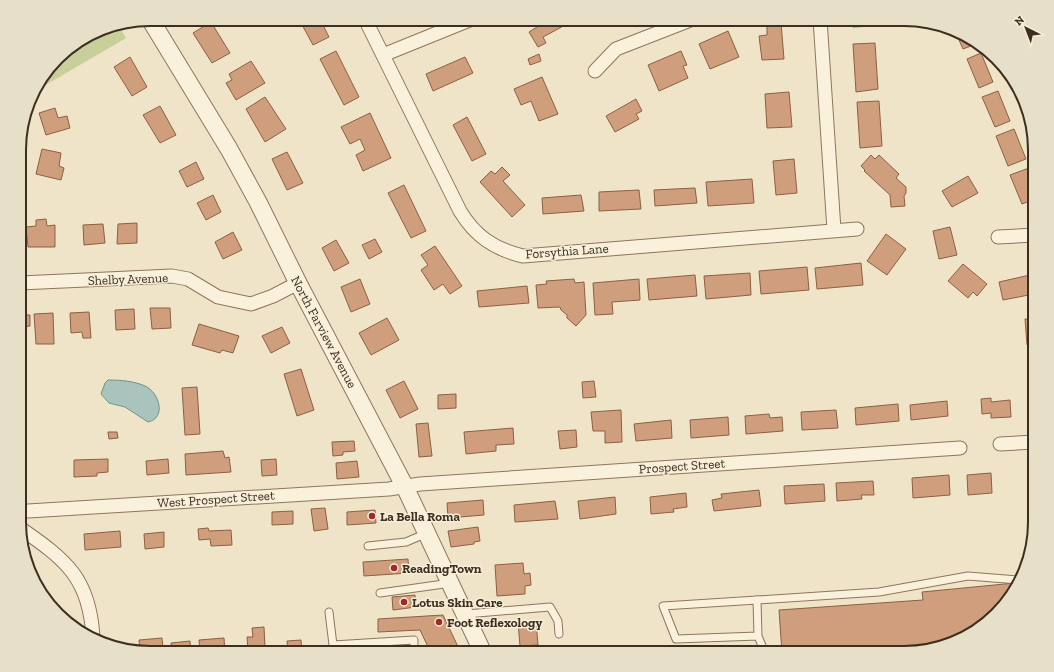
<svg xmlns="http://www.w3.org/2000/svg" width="1054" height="672" viewBox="0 0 1054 672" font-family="'Zilla Slab',serif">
  <rect width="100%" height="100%" fill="#f0e4c8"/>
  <!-- green -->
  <path fill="#c9cf9b" d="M118,25L126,38L32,93L63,52L100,29Z"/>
  <!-- water -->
  <path fill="#a9c4bc" stroke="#6f938a" d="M108,380C121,380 134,381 145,386C159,392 167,418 148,422L125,407L109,403L101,394L105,383Z"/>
  <!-- building -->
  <g fill="#cf9f7d" stroke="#8d5f41">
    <path d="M299,19H320L329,37L313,45Z"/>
    <path d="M539,19H566L569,23L543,37L546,43L538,47L529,32L537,27L534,22Z"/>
    <path d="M853,19H873V26L853,27Z"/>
    <path d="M211,22L230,53L212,63L193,33Z"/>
    <path d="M781,23L784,59L762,60L759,36L767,35V24Z"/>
    <path d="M728,31L739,57L710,69L699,44Z"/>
    <path d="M955,31L977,41L979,43L963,49Z"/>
    <path d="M875,43L878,89L856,92L853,44Z"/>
    <path d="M336,51L359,97L344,105L320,59Z"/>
    <path d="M681,51L687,65L683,66L688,78L659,91L648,65Z"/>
    <path d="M981,53L993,82L979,88L967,59Z"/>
    <path d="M539,54L541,61L530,65L528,59Z"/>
    <path d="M130,57L147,87L132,96L114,67Z"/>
    <path d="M465,57L473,73L433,91L426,74Z"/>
    <path d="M251,61L265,83L236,100L226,83L232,80L229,74Z"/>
    <path d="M542,77L558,114L539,121L531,101L521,105L514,89Z"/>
    <path d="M998,91L1010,121L995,127L982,97Z"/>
    <path d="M789,92L792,127L767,128L765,94Z"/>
    <path d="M265,97L286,129L265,142L246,109Z"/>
    <path d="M636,99L642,111L636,114L639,119L615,132L606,116Z"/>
    <path d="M879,101L882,146L860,148L857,102Z"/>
    <path d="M160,106L176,135L160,143L143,115Z"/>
    <path d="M55,108L58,118L67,116L70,128L46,135L39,113Z"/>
    <path d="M370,113L391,158L363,171L356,155L365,150L360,139L350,144L341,127Z"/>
    <path d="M467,117L486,154L472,161L453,125Z"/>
    <path d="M1014,129L1026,159L1008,166L996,136Z"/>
    <path d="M42,149L61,153L59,166L64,168L61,180L36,174Z"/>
    <path d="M287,152L303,183L287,190L272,159Z"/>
    <path d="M871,155L875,159L879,155L899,174L896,178L906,187V193L904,196L905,206L891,207L890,195L864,171L865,170L861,166Z"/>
    <path d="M794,159L797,193L776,195L773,161Z"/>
    <path d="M196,162L204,179L187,187L179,171Z"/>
    <path d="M502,167L510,175L503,181L525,205L512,217L480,182L491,171L495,174Z"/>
    <path d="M1029,168L1035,182V199L1022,204L1010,175Z"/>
    <path d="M968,176L978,193L952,207L942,191Z"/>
    <path d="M752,179L754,203L708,206L706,182Z"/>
    <path d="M404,185L426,231L411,238L388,193Z"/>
    <path d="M695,188L697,203L655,206L654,190Z"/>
    <path d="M639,190L641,209L599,211V192Z"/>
    <path d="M213,195L221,212L206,220L197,203Z"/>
    <path d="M581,195L584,211L543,214L542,198Z"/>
    <path d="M46,219L47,226L55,225V247H28L26,227L36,226V220Z"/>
    <path d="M137,223V243L117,244L118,224Z"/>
    <path d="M103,224L105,243L84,245L83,225Z"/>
    <path d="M950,227L957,255L939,259L933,231Z"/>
    <path d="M233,232L242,250L223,259L215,242Z"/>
    <path d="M886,234L906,249L887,275L867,261Z"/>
    <path d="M375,239L382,252L369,259L362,245Z"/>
    <path d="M336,240L349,263L334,271L322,248Z"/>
    <path d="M435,246L462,286L450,294L443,284L434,290L421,270L428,265L421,255Z"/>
    <path d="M861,263L863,285L817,289L815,268Z"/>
    <path d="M963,264L987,284L977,296L973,292L968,298L948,281Z"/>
    <path d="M807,267L809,290L761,294L759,271Z"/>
    <path d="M750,273L751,295L706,299L704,276Z"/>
    <path d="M695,275L697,296L649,300L647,279Z"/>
    <path d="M1030,275L1034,294L1003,300L999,282Z"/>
    <path d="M360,279L370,304L351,312L341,287Z"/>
    <path d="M574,279L575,283L584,282L586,315L576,326L567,318V315L561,310L560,307L538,308L536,285L547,284L546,281Z"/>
    <path d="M639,279L640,300L612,302L613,314L595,315L593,283Z"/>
    <path d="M527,286L529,303L479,307L477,291Z"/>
    <path d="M150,308H170L171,328L152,329Z"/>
    <path d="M134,309L135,329L116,330L115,310Z"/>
    <path d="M89,312L91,338H83L82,332L71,333L70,313Z"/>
    <path d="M53,313L54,344H36L34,314Z"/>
    <path d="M20,315H30V326L20,327Z"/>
    <path d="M387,318L399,340L371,355L359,333Z"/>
    <path d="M1025,319H1035V345H1027Z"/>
    <path d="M199,324L239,336L233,353L222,350L220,353L192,345Z"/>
    <path d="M282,327L290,343L271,353L262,336Z"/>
    <path d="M1029,360H1035V384H1031Z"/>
    <path d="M301,369L314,410L297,416L284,374Z"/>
    <path d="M404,381L418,409L400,418L386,390Z"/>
    <path d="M594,381L596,397L583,398L582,382Z"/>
    <path d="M197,387L200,434L185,435L182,388Z"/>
    <path d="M456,394V408L438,409V395Z"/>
    <path d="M991,398V402L1010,400L1011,417L991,418V413L982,414L981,399Z"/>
    <path d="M1035,398V414H1030V399Z"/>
    <path d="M947,401L948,416L911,420L910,405Z"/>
    <path d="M898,404L899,421L856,425L855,408Z"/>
    <path d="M621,410L622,442L605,443V431H593L591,412Z"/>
    <path d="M836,410L838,428L802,430L801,412Z"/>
    <path d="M769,414L770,418L782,417L783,431L746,434L745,416Z"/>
    <path d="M728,417L729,435L691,438L690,420Z"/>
    <path d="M671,420L672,438L636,441L634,424Z"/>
    <path d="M428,423L432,456L419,457L416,424Z"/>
    <path d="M513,428L514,444L496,445V451L466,454L464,432Z"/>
    <path d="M576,430L577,447L560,449L558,431Z"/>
    <path d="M108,432H117L118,438L109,439Z"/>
    <path d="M354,441L355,451L343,452V455L333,456L332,442Z"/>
    <path d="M223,451L225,458L229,457L231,472L186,475L185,454Z"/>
    <path d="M108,459V472L97,473V476L74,477V460Z"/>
    <path d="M168,459L169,473L147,475L146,461Z"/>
    <path d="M276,459L277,475L262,476L261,460Z"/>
    <path d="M357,461L359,477L337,479L336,463Z"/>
    <path d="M991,473L992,493L968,495L967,475Z"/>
    <path d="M949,475L950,495L913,498L912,478Z"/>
    <path d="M873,481L874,495H861L862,499L837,501L836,483Z"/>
    <path d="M824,484L825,501L785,504L784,486Z"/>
    <path d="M759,490L761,506L714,511L712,500L722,498L721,494Z"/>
    <path d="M686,493L687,507L673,509L674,512L651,514L650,497Z"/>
    <path d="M615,497L616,514L580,519L578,501Z"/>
    <path d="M483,500L484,515L448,518L447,503Z"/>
    <path d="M555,501L558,519L515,522L514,505Z"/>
    <path d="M325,508L328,529L314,531L311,509Z"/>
    <path d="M375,510L376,523L347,525V512Z"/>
    <path d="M293,511V524L272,525V512Z"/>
    <path d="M478,527L480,541L474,542V544L451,547L448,531Z"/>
    <path d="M208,528L209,531L231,530L232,545L211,546L210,539L199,540L198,529Z"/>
    <path d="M120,531L121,547L85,550L84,534Z"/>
    <path d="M164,532V547L145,549L144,534Z"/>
    <path d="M408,559L409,573L364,576L363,562Z"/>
    <path d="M523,563L524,574L530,573L531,585L525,586V594L497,596L495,565Z"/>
    <path d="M1015,583L1013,595L970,635L929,648L838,653H782L779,610L923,600L922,592Z"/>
    <path d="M415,595L416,607L393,610L392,597Z"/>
    <path d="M443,615L461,653H431L420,630L378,632V619Z"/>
    <path d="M536,621L538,645L520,646L518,622Z"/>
    <path d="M264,627L265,648L248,650L247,637H253L252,628Z"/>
    <path d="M162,638L163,648H155V653L140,652L139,640Z"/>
    <path d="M224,638L225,653H200L199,640Z"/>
    <path d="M301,640L302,653H288L287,641Z"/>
    <path d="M190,641L191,653H172L171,643Z"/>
  </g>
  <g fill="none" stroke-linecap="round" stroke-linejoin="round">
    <defs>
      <g id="service">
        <path d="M368,546L406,542L427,533"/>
        <path d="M380,593L451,583"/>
        <path d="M757,600L879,592L968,576L1018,580"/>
        <path d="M329,612L333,645L414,640V653"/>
        <path d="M466,614L550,607L558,621L559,634"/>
        <path d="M758,636L676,639L663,606L757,600L758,636L765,653"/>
      </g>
      <g id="minor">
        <path d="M365,19L460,211C475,236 494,249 523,256L857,229"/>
        <path d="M820,19L834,230"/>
        <path d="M383,55L472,19"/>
        <path d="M595,71L616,49L693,19"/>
        <path d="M998,237L1035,235"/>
        <path d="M20,283L172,276L188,279L218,297L251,304L273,296L298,283"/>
        <path d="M1000,444L1035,442"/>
        <path d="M28,511L389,489L420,484L960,448"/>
        <path d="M20,528C66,560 90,578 93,638"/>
      </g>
      <path id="tertiary" d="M150,19L229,149L258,202L298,283L405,487L483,653"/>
    </defs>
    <!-- service casing -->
    <use href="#service" stroke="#8d765c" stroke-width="9"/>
    <!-- minor casing -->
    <use href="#minor" stroke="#8d765c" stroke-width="15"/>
    <!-- tertiary casing -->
    <use href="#tertiary" stroke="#8d765c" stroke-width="19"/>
    <!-- service -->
    <use href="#service" stroke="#faf1dc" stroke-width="7"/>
    <!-- minor -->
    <use href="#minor" stroke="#faf1dc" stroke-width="13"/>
    <!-- tertiary -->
    <use href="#tertiary" stroke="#faf1dc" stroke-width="17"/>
  </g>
  <!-- markers -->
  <g fill="#9e2a2b" stroke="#f7eed8" stroke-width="1.5">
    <circle cx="372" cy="516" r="4"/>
    <circle cx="394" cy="568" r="4"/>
    <circle cx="404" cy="602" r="4"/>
    <circle cx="439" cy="622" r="4"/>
  </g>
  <g text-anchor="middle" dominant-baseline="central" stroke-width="3" stroke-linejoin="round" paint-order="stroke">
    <!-- street labels -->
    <g font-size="13" fill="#3d2e20" stroke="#f7eed8">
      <text transform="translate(567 251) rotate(-4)">Forsythia Lane</text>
      <text transform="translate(128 279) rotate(-2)">Shelby Avenue</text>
      <text transform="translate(324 332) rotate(62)">North Farview Avenue</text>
      <text transform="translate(682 466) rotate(-4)">Prospect Street</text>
      <text transform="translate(216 499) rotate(-4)">West Prospect Street</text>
    </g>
    <!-- poi labels -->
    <g font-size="13" font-weight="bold" fill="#3d2e20" stroke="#f7eed8" text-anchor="start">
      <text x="380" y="516">La Bella Roma</text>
      <text x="402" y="568">ReadingTown</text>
      <text x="412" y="602">Lotus Skin Care</text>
      <text x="447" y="622">Foot Reflexology</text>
    </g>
  </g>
  <!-- crop -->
  <path d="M0 0H1054V672H0ZM150 26H904A124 124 0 0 1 1028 150V522A124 124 0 0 1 904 646H150A124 124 0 0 1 26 522V150A124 124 0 0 1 150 26Z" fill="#e8dfc9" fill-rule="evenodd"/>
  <path fill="none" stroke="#3d2e20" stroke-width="2" d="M150 26H904A124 124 0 0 1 1028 150V522A124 124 0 0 1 904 646H150A124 124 0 0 1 26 522V150A124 124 0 0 1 150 26Z"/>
  <!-- north arrow -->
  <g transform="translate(1026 28) rotate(318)" stroke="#f7eed8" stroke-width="3" paint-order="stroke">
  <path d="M0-3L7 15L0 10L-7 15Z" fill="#3d2e20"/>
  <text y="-6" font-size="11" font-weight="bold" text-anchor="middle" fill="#3d2e20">N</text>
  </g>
</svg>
